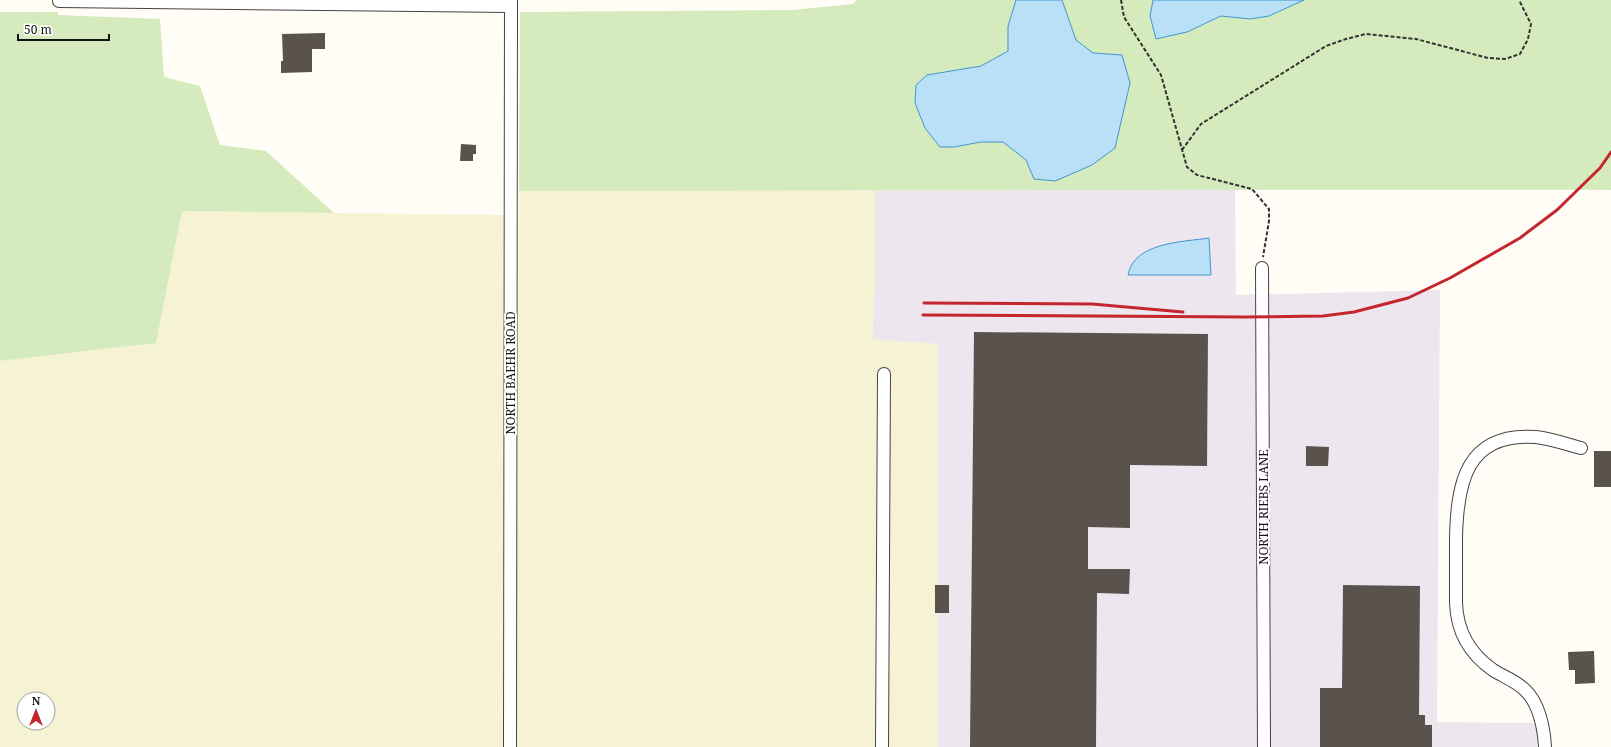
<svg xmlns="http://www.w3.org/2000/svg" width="1611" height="747" viewBox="0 0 1611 747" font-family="'Noto Serif',serif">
  <rect width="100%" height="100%" fill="#fffdf5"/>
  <!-- industrial -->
  <path fill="#eee6ef" d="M1235,189L1236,295L1440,290L1437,722L1537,723V747H938V344L872,340L875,283V191Z"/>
  <!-- farmland -->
  <g fill="#f6f3d4" fill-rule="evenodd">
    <path d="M519,191H875V283L872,339L938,344V747H516Z"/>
    <path d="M182,211L505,215L503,747H0V361L156,343ZM24,699H48V723H24Z"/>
  </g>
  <!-- green -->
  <g fill="#d5ebbd">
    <path d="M857,0H1016L1008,26V51L981,66L927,75L954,147L981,142H1003L1026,160L1034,179L1115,148L1120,122L1122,55L1093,53L1075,40L1062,0H1153L1150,16L1157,39L1187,32L1221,16L1250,19L1269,16L1304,0H1611V190C1247,189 883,191 519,191L520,12L793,10L853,4Z"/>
    <path d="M0,12H58V15L160,19L164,77L200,86L220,145L266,151L334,213L182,211L156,343L0,361Z"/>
  </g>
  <!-- water -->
  <g fill="#b9e0f7" stroke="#3f96cf">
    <path d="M1016,0H1062L1076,40L1093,53L1122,55L1130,83L1115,148L1092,165L1055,181L1034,179L1026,160L1003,142H981L954,147H940L925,128L915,103L916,85L927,75L981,66L1008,51V26Z"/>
    <path d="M1153,0H1304L1269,16L1250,19L1221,16L1187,32L1156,39L1150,16Z"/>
    <path d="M1209,238L1211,275H1128C1134,242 1183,242 1209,238Z"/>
  </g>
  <!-- building -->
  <g fill="#5a524d">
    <path d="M325,33V49H312V72L281,73V61H283L282,34Z"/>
    <path d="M461,144L476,145V154H473V161H460Z"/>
    <path d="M974,332L1208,334L1207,466L1130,465V528L1088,527V569H1130L1129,594L1097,593L1096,747H970Z"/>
    <path d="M1306,446L1329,447L1328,466H1306Z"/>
    <rect x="1594" y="451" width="17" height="36"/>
    <rect x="935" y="585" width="14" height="28"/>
    <path d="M1343,585L1420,586L1419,715H1425V725H1432V747H1320V688H1342Z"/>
    <path d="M1594,651L1595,683L1575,684V670H1569L1568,652Z"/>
  </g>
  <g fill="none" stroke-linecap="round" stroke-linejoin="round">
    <defs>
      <g id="minor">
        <path d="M59,1L511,6"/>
        <path d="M1262,268L1264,747"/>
        <path d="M510,747L511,0"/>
        <path d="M882,747L884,374"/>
        <path d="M1545,747C1544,728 1539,703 1525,690C1516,681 1504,677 1493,670C1470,654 1457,632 1456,603C1456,582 1456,561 1456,539C1457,483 1466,432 1536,437C1552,439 1566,444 1581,448"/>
      </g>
    </defs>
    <!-- minor casing -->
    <use href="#minor" stroke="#444" stroke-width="14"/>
    <!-- path -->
    <g stroke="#333" stroke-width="2" stroke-dasharray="4 2" stroke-linecap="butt">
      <path d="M1121,0L1124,17L1161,75L1187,167L1197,175L1252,189L1269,209V221L1263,257"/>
      <path d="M1182,150L1201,124L1326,46L1346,39L1366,34L1416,39L1488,58L1505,59L1520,54L1528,39L1531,24L1519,0"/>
    </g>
    <!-- minor -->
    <use href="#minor" stroke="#fff" stroke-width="12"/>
    <!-- rail -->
    <g stroke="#c4262e" stroke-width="3">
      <path d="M924,303L1092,304L1183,312"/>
      <path d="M923,315L1245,317L1323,316L1354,312L1408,298L1450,278L1520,238L1557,210L1600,168L1611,152"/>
    </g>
  </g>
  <g text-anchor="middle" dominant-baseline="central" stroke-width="4" stroke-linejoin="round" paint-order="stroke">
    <!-- street labels -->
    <g font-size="12" fill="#111" stroke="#fff">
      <text transform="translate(510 373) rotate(-90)">NORTH BAEHR ROAD</text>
      <text transform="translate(1263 507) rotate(-90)">NORTH RIEBS LANE</text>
    </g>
  </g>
  <!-- north arrow -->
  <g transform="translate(36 711)"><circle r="19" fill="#ffffff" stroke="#a0a0a0"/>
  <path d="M0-3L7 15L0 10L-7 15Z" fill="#c4262e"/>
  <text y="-6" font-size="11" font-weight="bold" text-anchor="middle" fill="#111111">N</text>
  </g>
  <!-- scale -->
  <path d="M18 34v6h91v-6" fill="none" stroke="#111111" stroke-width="2"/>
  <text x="24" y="34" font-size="12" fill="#111111" stroke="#ffffff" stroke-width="3" paint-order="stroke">50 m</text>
</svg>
